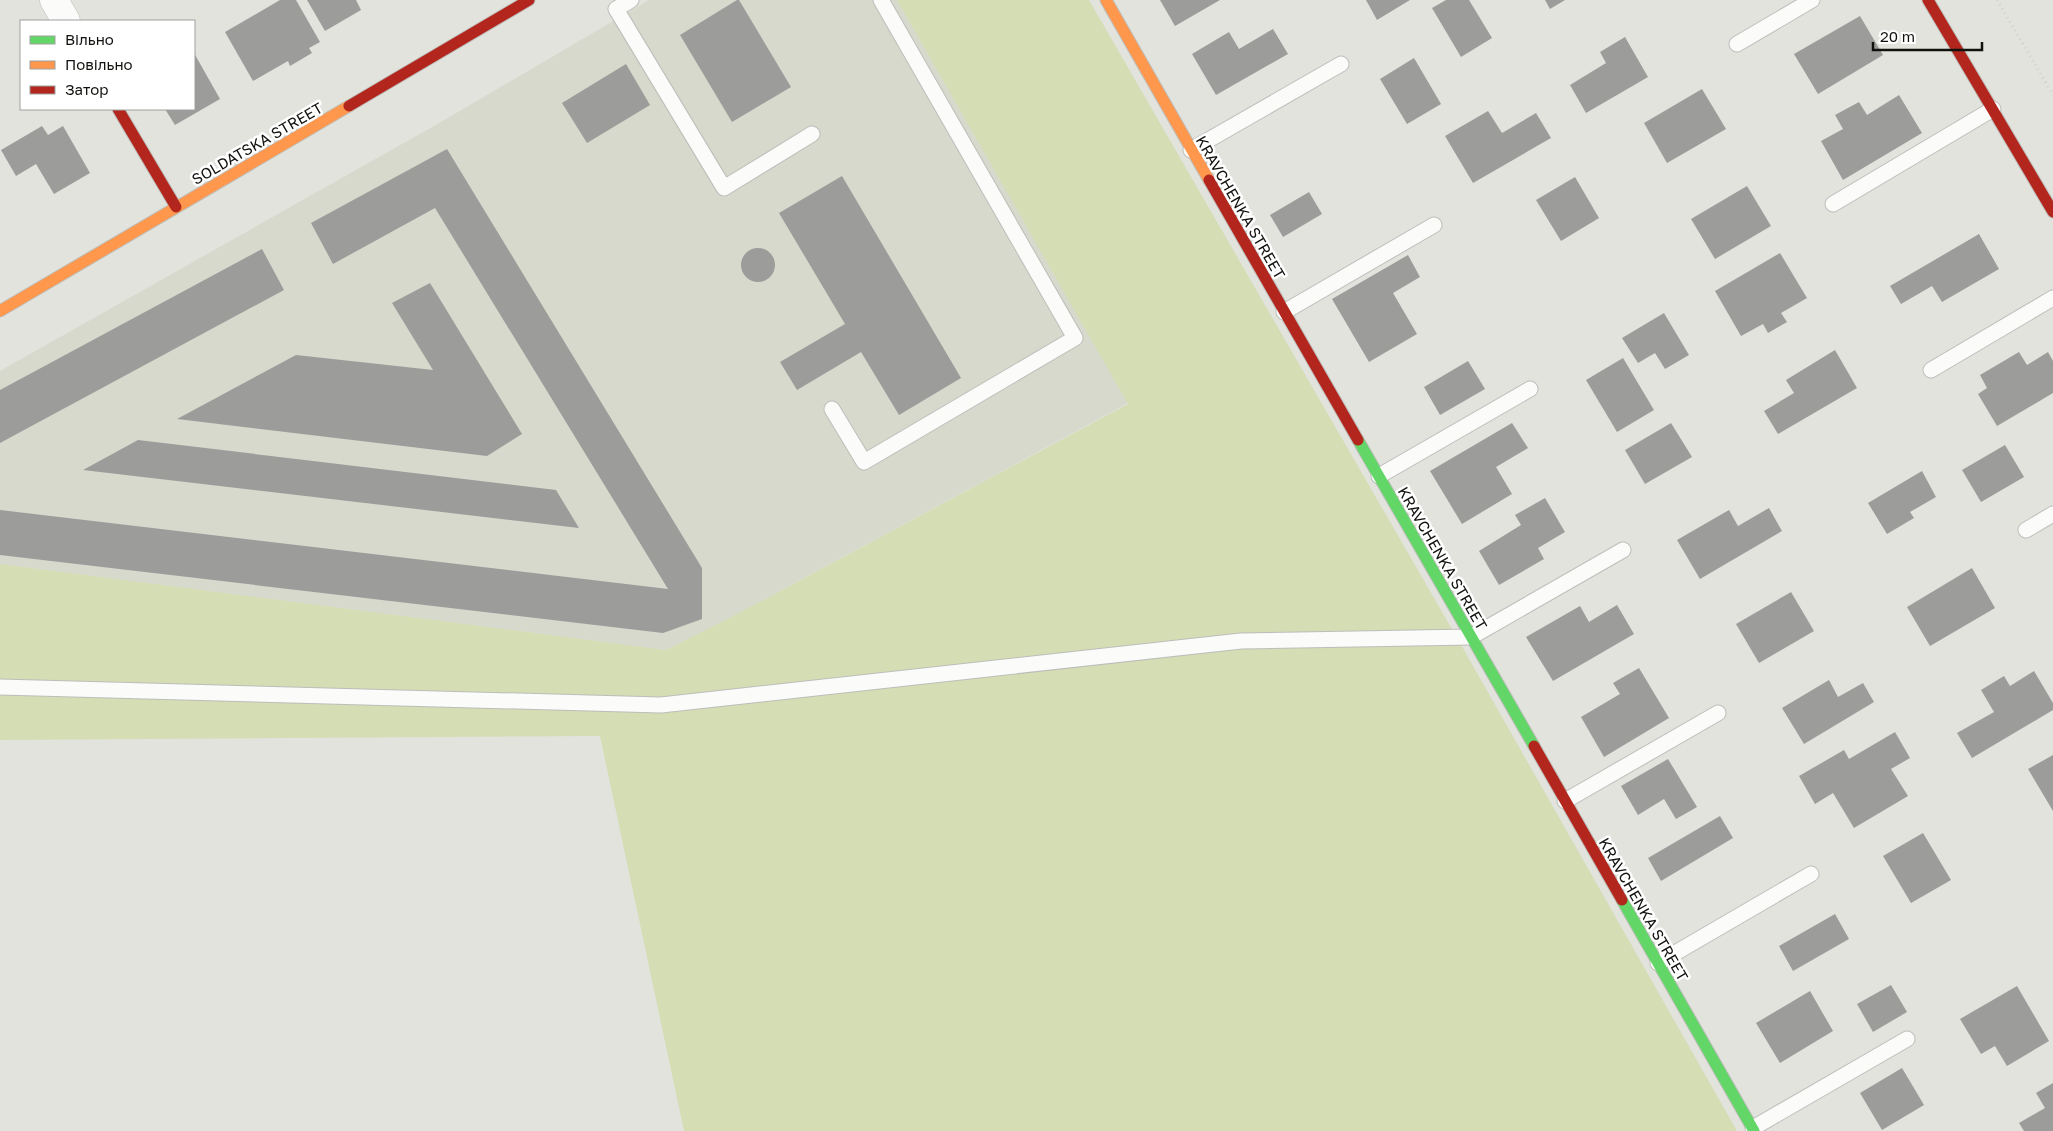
<svg xmlns="http://www.w3.org/2000/svg" width="2053" height="1131" viewBox="0 0 2053 1131" font-family="'Golos Text',sans-serif">
  <rect width="100%" height="100%" fill="#e2e3dd"/>
  <!-- built -->
  <path fill="#d6d9cc" d="M649,0H897L1128,403L739,613L666,650L0,564V371L441,122Z"/>
  <!-- green -->
  <path fill="#d4ddb4" d="M897,0H1089L1464,650L1737,1131H684L600,736L0,740V564L666,650L739,613L1128,404Z"/>
  <!-- building -->
  <g fill="#9c9c9b">
    <path d="M280,0H296L320,42L309,48L312,53L290,66L288,61L253,81L225,32Z"/>
    <path d="M307,0H356L361,10L325,31Z"/>
    <path d="M737,0H739L791,87L732,122L680,35Z"/>
    <path d="M1160,0H1220L1175,26Z"/>
    <path d="M1366,0H1410L1377,20Z"/>
    <path d="M1446,0H1469L1492,38L1461,57L1432,8Z"/>
    <path d="M1545,0H1565L1550,9Z"/>
    <path d="M1860,16L1883,55L1818,94L1794,54Z"/>
    <path d="M1273,29L1288,54L1216,95L1192,54L1229,32L1239,49Z"/>
    <path d="M1625,37L1648,77L1586,113L1570,85L1606,63L1600,52Z"/>
    <path d="M194,53L220,99L175,125L165,109H194Z"/>
    <path d="M1414,58L1441,104L1407,124L1380,79Z"/>
    <path d="M626,64L650,105L587,143L562,103Z"/>
    <path d="M1702,89L1726,129L1667,163L1644,123Z"/>
    <path d="M1899,95L1922,133L1843,180L1821,141L1843,129L1835,115L1859,102L1867,115Z"/>
    <path d="M1488,111L1502,133L1536,113L1551,138L1473,183L1445,136Z"/>
    <path d="M42,126L48,135L63,126L90,173L54,194L36,164L16,176L1,150Z"/>
    <path d="M447,149L702,568V619L663,633L0,555V510L668,589L435,208L333,264L311,223Z"/>
    <path d="M842,176L961,378L899,415L861,352L797,390L780,362L845,324L779,213Z"/>
    <path d="M1575,177L1599,218L1561,241L1536,200Z"/>
    <path d="M1747,186L1771,226L1715,259L1691,219Z"/>
    <path d="M1309,192L1322,214L1283,237L1270,215Z"/>
    <path d="M1979,234L1999,269L1942,302L1932,286L1901,304L1890,286Z"/>
    <circle cx="758" cy="265" r="17"/>
    <path d="M262,249L284,290L0,443V390Z"/>
    <path d="M1780,253L1807,298L1781,313L1787,322L1768,333L1763,324L1741,336L1715,291Z"/>
    <path d="M1408,255L1420,277L1393,293L1417,334L1369,362L1332,299Z"/>
    <path d="M430,283L522,434L487,456L177,419L296,355L433,370L392,303Z"/>
    <path d="M1664,313L1689,355L1665,369L1655,353L1638,363L1622,338Z"/>
    <path d="M1835,350L1857,388L1778,434L1764,411L1794,393L1786,380Z"/>
    <path d="M2019,352L2027,365L2048,352L2053,361V393L1997,426L1978,394L1987,388L1980,375Z"/>
    <path d="M1623,358L1654,410L1617,432L1586,380Z"/>
    <path d="M1468,361L1485,389L1440,415L1424,387Z"/>
    <path d="M1512,423L1528,448L1496,467L1512,494L1462,524L1430,471Z"/>
    <path d="M1671,423L1692,457L1645,484L1625,450Z"/>
    <path d="M138,440L556,490L579,528L83,470Z"/>
    <path d="M2005,445L2024,477L1981,502L1962,470Z"/>
    <path d="M1922,471L1936,497L1910,512L1914,518L1887,534L1868,503Z"/>
    <path d="M1545,498L1565,532L1538,548L1544,559L1499,585L1479,551L1521,525L1515,515Z"/>
    <path d="M1769,508L1782,531L1700,579L1677,540L1729,510L1738,526Z"/>
    <path d="M1972,568L1995,608L1930,646L1907,607Z"/>
    <path d="M1791,592L1814,631L1759,663L1736,624Z"/>
    <path d="M1617,605L1634,634L1553,681L1526,637L1580,606L1589,622Z"/>
    <path d="M1639,668L1669,718L1604,757L1581,717L1620,694L1613,683Z"/>
    <path d="M2034,671L2053,703V710L1972,758L1957,733L1994,712L1981,690L2004,676L2010,686Z"/>
    <path d="M1829,680L1838,697L1863,683L1874,702L1804,744L1782,708Z"/>
    <path d="M1895,732L1910,758L1891,769L1908,796L1854,828L1833,793L1815,804L1799,776L1844,750L1849,759Z"/>
    <path d="M2053,755V811L2028,769Z"/>
    <path d="M1668,759L1697,807L1676,819L1664,799L1638,815L1621,786Z"/>
    <path d="M1720,816L1733,838L1661,881L1648,858Z"/>
    <path d="M1923,833L1951,880L1911,903L1883,856Z"/>
    <path d="M1835,914L1849,939L1793,971L1779,946Z"/>
    <path d="M1891,985L1907,1012L1873,1032L1857,1004Z"/>
    <path d="M2017,986L2049,1041L2007,1066L1995,1046L1981,1054L1960,1019Z"/>
    <path d="M1810,991L1833,1031L1780,1063L1756,1023Z"/>
    <path d="M1902,1068L1924,1105L1882,1130L1860,1093Z"/>
    <path d="M2053,1083V1131H2024L2019,1123L2045,1108L2036,1093Z"/>
  </g>
  <g fill="none" stroke-linecap="round" stroke-linejoin="round">
    <defs>
      <g id="lane">
        <path d="M631,0L616,9L724,188L812,134"/>
        <path d="M1737,44L1812,0"/>
        <path d="M1191,150L1341,64"/>
        <path d="M1833,204L1993,109"/>
        <path d="M1284,312L1434,225"/>
        <path d="M1931,370L2053,298"/>
        <path d="M832,409L864,462L1075,338L881,0"/>
        <path d="M1379,476L1530,389"/>
        <path d="M2026,530L2053,514"/>
        <path d="M0,687L661,705L1241,641L1471,637L1623,550"/>
        <path d="M1565,801L1718,713"/>
        <path d="M1658,963L1811,874"/>
        <path d="M1753,1128L1907,1039"/>
      </g>
      <path id="street" d="M54,0L66,21"/>
      <g id="fast">
        <path d="M1358,440L1534,746"/>
        <path d="M1622,900L1754,1131"/>
      </g>
      <g id="slow">
        <path d="M1106,0L1209,180"/>
        <path d="M0,311L349,106"/>
      </g>
      <g id="jam">
        <path d="M1928,0L2053,212"/>
        <path d="M349,106L529,0"/>
        <path d="M118,109L176,207"/>
        <path d="M1209,180L1358,440"/>
        <path d="M1534,746L1622,900"/>
      </g>
    </defs>
    <!-- lane casing -->
    <use href="#lane" stroke="#bdbeba" stroke-width="17"/>
    <!-- street casing -->
    <use href="#street" stroke="#bdbeba" stroke-width="29"/>
    <!-- fast casing -->
    <use href="#fast" stroke="#bdbeba" stroke-width="13"/>
    <!-- slow casing -->
    <use href="#slow" stroke="#bdbeba" stroke-width="13"/>
    <!-- jam casing -->
    <use href="#jam" stroke="#bdbeba" stroke-width="13"/>
    <!-- path -->
    <path stroke="#cfcfce" stroke-width="3" stroke-dasharray="1 4" stroke-linecap="butt" d="M1997,0L2053,95"/>
    <!-- lane -->
    <use href="#lane" stroke="#fbfbfa" stroke-width="15"/>
    <!-- street -->
    <use href="#street" stroke="#fbfbfa" stroke-width="28"/>
    <!-- fast -->
    <use href="#fast" stroke="#63d668" stroke-width="11"/>
    <!-- slow -->
    <use href="#slow" stroke="#ff974d" stroke-width="11"/>
    <!-- jam -->
    <use href="#jam" stroke="#b3261e" stroke-width="11"/>
  </g>
  <g text-anchor="middle" dominant-baseline="central" stroke-width="5" stroke-linejoin="round" paint-order="stroke">
    <!-- street labels -->
    <g font-size="15" fill="#11120e" stroke="#fff">
      <text transform="translate(257 143) rotate(-30)">SOLDATSKA STREET</text>
      <text transform="translate(1241 207) rotate(60)">KRAVCHENKA STREET</text>
      <text transform="translate(1443 558) rotate(60)">KRAVCHENKA STREET</text>
      <text transform="translate(1644 909) rotate(60)">KRAVCHENKA STREET</text>
    </g>
  </g>
  <!-- legend -->
  <rect x="20" y="20" width="175" height="90" fill="#ffffff" stroke="#a0a09f"/>
  <rect x="30" y="36" width="25" height="8" fill="#63d668" stroke="#a0a09f"/>
  <text x="65" y="45" font-size="15" fill="#11120e">Вільно</text>
  <rect x="30" y="61" width="25" height="8" fill="#ff974d" stroke="#a0a09f"/>
  <text x="65" y="70" font-size="15" fill="#11120e">Повільно</text>
  <rect x="30" y="86" width="25" height="8" fill="#b3261e" stroke="#a0a09f"/>
  <text x="65" y="95" font-size="15" fill="#11120e">Затор</text>
  <!-- scale -->
  <path d="M1873 42v8h109v-8" fill="none" stroke="#11120e" stroke-width="2.5"/>
  <text x="1880" y="42" font-size="15" fill="#11120e" stroke="#ffffff" stroke-width="4" paint-order="stroke">20 m</text>
</svg>
